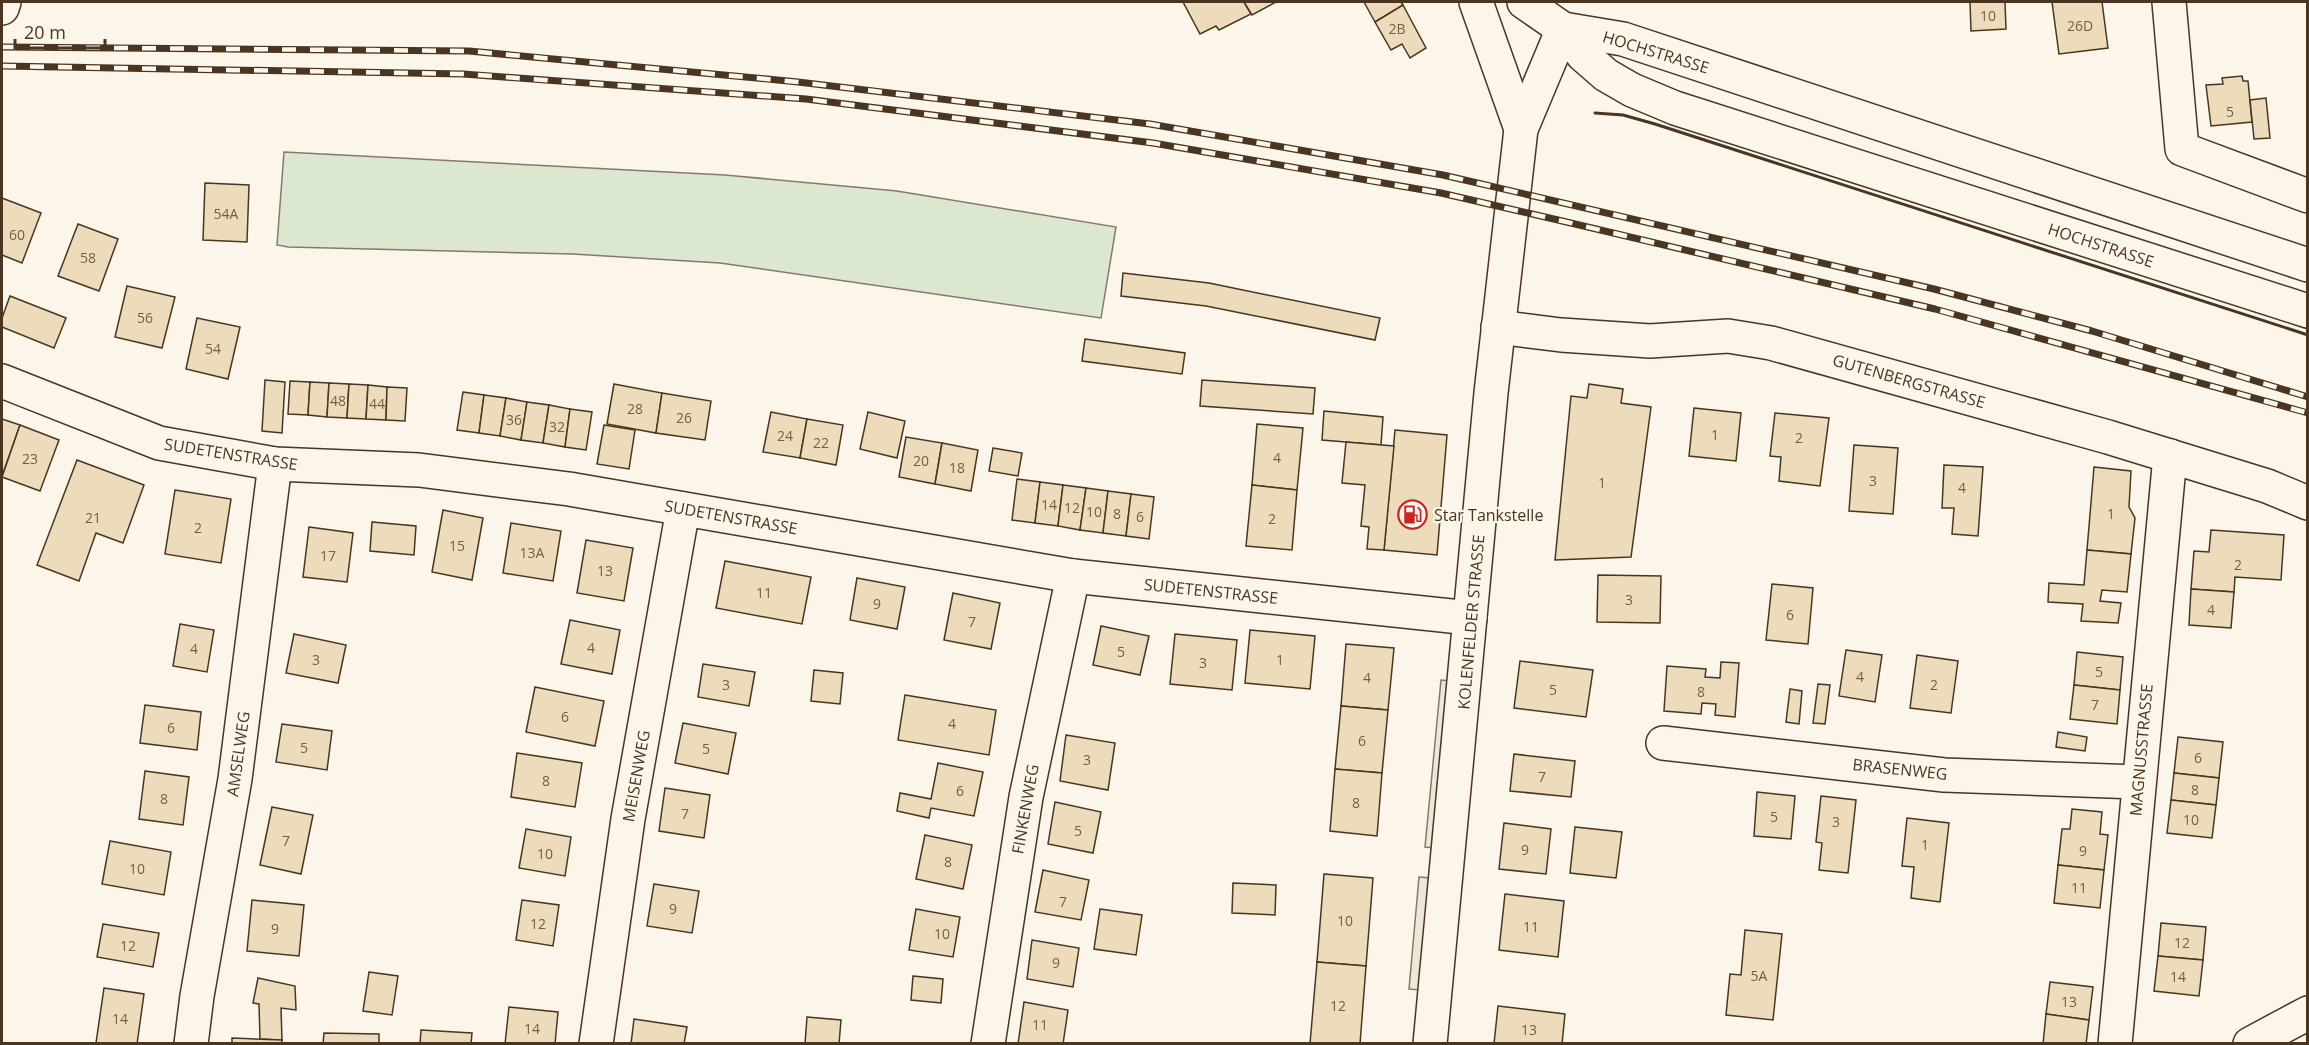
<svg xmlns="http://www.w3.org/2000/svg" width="2309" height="1045" viewBox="0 0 2309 1045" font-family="'Open Sans',sans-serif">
  <rect width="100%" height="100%" fill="#fbf6e9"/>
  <!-- green -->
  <path fill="#dce7d0" stroke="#887966" stroke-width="1.5" d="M284,152L725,175L897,191L1116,227L1101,318L720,263L573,254L288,247L277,245Z"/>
  <!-- parking -->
  <g fill="#ede7d9" stroke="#887966" stroke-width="1.5">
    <path d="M1441,680L1450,681L1434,848L1425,847Z"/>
    <path d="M1419,877L1430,878L1420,990L1409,989Z"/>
  </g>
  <!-- building -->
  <g fill="#ecdcbc" stroke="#4a3520" stroke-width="1.5">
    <path d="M1183,2H1244L1251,14L1219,30L1216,26L1200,34Z"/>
    <path d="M1244,2H1276L1252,15Z"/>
    <path d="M1364,2H1401L1403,5L1375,22Z"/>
    <path d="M1970,2H2005L2006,29L1971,31Z"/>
    <path d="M2052,2H2102L2108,48L2059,54Z"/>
    <path d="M1403,5L1426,48L1410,58L1402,44L1391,50L1375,22Z"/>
    <path d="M2242,76L2243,81H2248L2252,122L2211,126L2206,85L2223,84L2222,78Z"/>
    <path d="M2266,98L2270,138L2254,139L2250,100Z"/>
    <path d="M205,183L249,185L247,242L203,240Z"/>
    <path d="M2,198L41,213L22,263L2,255Z"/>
    <path d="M78,224L118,239L99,291L58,276Z"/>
    <path d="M1123,273L1209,283L1380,318L1375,340L1206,306L1121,296Z"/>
    <path d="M127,286L175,297L162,348L115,337Z"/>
    <path d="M10,296L66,318L54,348L2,327V318Z"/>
    <path d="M197,318L240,327L228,379L186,369Z"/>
    <path d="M1085,339L1185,353L1182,374L1082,361Z"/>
    <path d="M265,380L285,382L282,433L262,431Z"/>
    <path d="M1202,380L1315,388L1313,414L1200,406Z"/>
    <path d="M290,381L310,382L308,415L288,414Z"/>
    <path d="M310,382L329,383L327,417L308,415Z"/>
    <path d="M329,383L349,384L347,418L327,417Z"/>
    <path d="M349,384L368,385L366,419L347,418Z"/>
    <path d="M614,384L662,393L656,433L607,424Z"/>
    <path d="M1589,384L1623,389L1621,403L1651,407L1631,557L1555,560L1571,396L1587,398Z"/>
    <path d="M368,385L387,387L386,420L366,419Z"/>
    <path d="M387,387L407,388L405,421L386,420Z"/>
    <path d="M463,392L484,395L479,433L457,430Z"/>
    <path d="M662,393L711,401L705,440L656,433Z"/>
    <path d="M484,395L506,398L500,436L479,433Z"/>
    <path d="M506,398L527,402L521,440L500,436Z"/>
    <path d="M527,402L549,405L543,443L521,440Z"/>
    <path d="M549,405L570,409L565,447L543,443Z"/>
    <path d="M1694,408L1741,413L1736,461L1689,456Z"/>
    <path d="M570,409L592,412L586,450L565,447Z"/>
    <path d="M1324,411L1383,417L1381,445L1322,440Z"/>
    <path d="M771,412L807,419L800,458L763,452Z"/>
    <path d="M868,412L905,421L897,458L860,449Z"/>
    <path d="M1775,413L1829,418L1820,486L1779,481L1781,457L1770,456Z"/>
    <path d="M2,419L20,425L2,476Z"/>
    <path d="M807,419L843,425L836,465L800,458Z"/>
    <path d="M1257,424L1303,428L1297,490L1252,485Z"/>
    <path d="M20,425L59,440L40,491L2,477Z"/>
    <path d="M604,425L635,430L629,469L597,464Z"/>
    <path d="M1395,430L1447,435L1437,555L1384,550Z"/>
    <path d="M906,437L942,443L935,484L899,477Z"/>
    <path d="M1346,442L1394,446L1384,550L1367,549L1369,527L1361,526L1365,485L1342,483Z"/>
    <path d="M942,443L978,450L971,491L935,484Z"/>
    <path d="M1854,445L1898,448L1893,514L1849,511Z"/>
    <path d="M993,448L1022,453L1018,476L989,471Z"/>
    <path d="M77,460L144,485L123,543L96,533L79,581L37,565Z"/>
    <path d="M1944,465L1983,467L1978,536L1952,534L1954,508H1942Z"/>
    <path d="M2094,467L2131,471L2129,507L2135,518L2131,554L2087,550Z"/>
    <path d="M1017,479L1040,482L1035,523L1012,520Z"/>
    <path d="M1040,482L1063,485L1058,526L1035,523Z"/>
    <path d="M1063,485L1086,488L1080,530L1058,526Z"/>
    <path d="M1252,485L1297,490L1292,550L1246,546Z"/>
    <path d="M1086,488L1108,491L1103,533L1080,530Z"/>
    <path d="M175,490L231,499L221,563L165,554Z"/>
    <path d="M1108,491L1131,494L1126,536L1103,533Z"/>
    <path d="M1131,494L1154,497L1149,539L1126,536Z"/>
    <path d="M443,510L483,518L472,580L432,572Z"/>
    <path d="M372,522L416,526L414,555L370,551Z"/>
    <path d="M511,523L561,531L553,581L503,573Z"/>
    <path d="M309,527L353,533L347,582L303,577Z"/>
    <path d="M2211,530L2284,535L2281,580L2235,577L2234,592L2191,589L2194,551L2209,552Z"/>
    <path d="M586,540L633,548L624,601L577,593Z"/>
    <path d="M2087,550L2131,554L2127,592L2102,590L2100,601L2121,603L2118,623L2081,621L2083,604L2048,602L2049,583L2084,585Z"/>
    <path d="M725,561L811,577L802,624L716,608Z"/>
    <path d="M1598,575L1661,576L1660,623L1597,622Z"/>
    <path d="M857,578L905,587L897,629L850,620Z"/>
    <path d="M1772,584L1813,588L1808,644L1766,640Z"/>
    <path d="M2191,589L2234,592L2231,628L2189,625Z"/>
    <path d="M953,593L1000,603L991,649L944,640Z"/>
    <path d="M570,620L620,630L612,674L561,664Z"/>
    <path d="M180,624L214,630L207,672L173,666Z"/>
    <path d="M1101,626L1149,636L1140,675L1093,665Z"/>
    <path d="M1250,630L1315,636L1310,689L1245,683Z"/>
    <path d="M294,634L346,645L338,683L286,673Z"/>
    <path d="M1175,634L1237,640L1232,690L1170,684Z"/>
    <path d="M1346,644L1394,648L1388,710L1341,706Z"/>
    <path d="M1846,650L1882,655L1875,702L1839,696Z"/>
    <path d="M2077,652L2123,657L2120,690L2074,685Z"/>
    <path d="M1917,655L1958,661L1951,713L1910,708Z"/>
    <path d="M1520,661L1593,670L1586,717L1514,708Z"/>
    <path d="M1721,662L1739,663L1735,717L1715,715L1716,704L1702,703L1701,714L1664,711L1667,666L1706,669L1705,677L1720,678Z"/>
    <path d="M703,664L755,672L749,706L698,697Z"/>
    <path d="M814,670L843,673L840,704L811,701Z"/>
    <path d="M1818,684L1830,685L1825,724L1813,723Z"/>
    <path d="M2074,685L2120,690L2117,724L2070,719Z"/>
    <path d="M535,687L604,701L595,746L526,732Z"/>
    <path d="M1790,689L1802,691L1799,724L1786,722Z"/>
    <path d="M905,695L996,710L989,755L898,740Z"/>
    <path d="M145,705L201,712L197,750L140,743Z"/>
    <path d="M1341,706L1388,710L1382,773L1335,769Z"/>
    <path d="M683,723L736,733L728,774L675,763Z"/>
    <path d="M282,724L332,731L327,770L276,762Z"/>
    <path d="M2058,732L2087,737L2085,751L2056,747Z"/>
    <path d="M1066,735L1115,743L1108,790L1060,781Z"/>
    <path d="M2178,737L2223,742L2219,778L2174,773Z"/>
    <path d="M517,753L582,763L575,807L511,797Z"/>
    <path d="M1514,754L1575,761L1571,797L1510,791Z"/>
    <path d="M938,763L983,772L974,816L931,808L929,818L897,811L900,793L931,799Z"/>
    <path d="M1335,769L1382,773L1377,836L1330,831Z"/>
    <path d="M145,771L189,777L183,825L139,819Z"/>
    <path d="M2174,773L2219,778L2216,805L2171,800Z"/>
    <path d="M665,788L710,795L704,838L659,831Z"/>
    <path d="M1757,792L1795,796L1791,839L1754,836Z"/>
    <path d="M1821,796L1856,800L1848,873L1819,870L1822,843L1816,842Z"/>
    <path d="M2171,800L2216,805L2212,838L2167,833Z"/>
    <path d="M1055,802L1101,812L1093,853L1048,844Z"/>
    <path d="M272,807L313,815L301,874L260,865Z"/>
    <path d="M2072,809L2102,812L2100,834L2108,835L2104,870L2058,865L2062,829H2070Z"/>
    <path d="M1907,818L1949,823L1940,902L1911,898L1914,867L1902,866Z"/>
    <path d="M1504,823L1551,829L1546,874L1499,869Z"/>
    <path d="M1575,827L1622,832L1616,878L1570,873Z"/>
    <path d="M526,829L571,837L565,876L519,868Z"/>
    <path d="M925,835L972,845L963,889L916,879Z"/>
    <path d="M110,841L171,852L164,895L102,884Z"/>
    <path d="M2058,865L2104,870L2100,908L2054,903Z"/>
    <path d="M1043,870L1089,880L1081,920L1035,912Z"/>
    <path d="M1324,874L1373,878L1366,966L1317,962Z"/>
    <path d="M1233,883L1276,885L1275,915L1232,913Z"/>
    <path d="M654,884L699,891L692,933L647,926Z"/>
    <path d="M1505,894L1564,901L1558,957L1499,950Z"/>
    <path d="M252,900L304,905L299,956L247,951Z"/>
    <path d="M522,900L559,905L553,946L516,940Z"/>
    <path d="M916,909L960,917L953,957L909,950Z"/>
    <path d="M1100,909L1142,915L1136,955L1094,949Z"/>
    <path d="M2161,923L2206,927L2203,960L2158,956Z"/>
    <path d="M103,924L159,933L153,967L97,957Z"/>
    <path d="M1745,930L1782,934L1773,1020L1726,1015L1730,974L1741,975Z"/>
    <path d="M1032,940L1079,948L1073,987L1027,979Z"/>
    <path d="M2158,956L2203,960L2199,996L2154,991Z"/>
    <path d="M1317,962L1366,966L1360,1044H1310Z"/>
    <path d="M369,972L398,976L392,1015L363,1011Z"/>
    <path d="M913,976L943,979L941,1003L911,1000Z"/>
    <path d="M258,978L295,986L296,1010L281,1008L282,1040L260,1039L259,1004L253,1003Z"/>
    <path d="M2050,982L2093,987L2089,1020L2046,1014Z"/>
    <path d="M104,988L144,994L137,1044L96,1043Z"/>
    <path d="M1024,1002L1068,1010L1063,1044H1018Z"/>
    <path d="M1498,1006L1565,1014L1562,1044H1494Z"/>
    <path d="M509,1007L558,1012L555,1044H505Z"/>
    <path d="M2046,1014L2089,1020L2086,1044H2043Z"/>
    <path d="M807,1017L841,1020L839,1044H805Z"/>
    <path d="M634,1019L687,1027L684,1044H631Z"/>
    <path d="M421,1030L472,1033L471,1044H420Z"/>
    <path d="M324,1033L379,1034V1044H323Z"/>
    <path d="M232,1038L282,1040V1044H232Z"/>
  </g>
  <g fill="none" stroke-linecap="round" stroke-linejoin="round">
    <defs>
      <g id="minor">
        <path d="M2169,2L2182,149L2308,196"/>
        <path d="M2,8L4,2"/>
        <path d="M1498,327L1561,335L1650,341L1728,336L1771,343L2108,437L2267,486L2308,503"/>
        <path d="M2,381L159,443L275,464L419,470L569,489L1073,576L1470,618"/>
        <path d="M1663,743L1944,775L2138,782"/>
        <path d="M191,1044L197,996L235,779L275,464"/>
        <path d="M596,1044L628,819L683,509"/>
        <path d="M988,1044L1026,797L1073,576"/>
        <path d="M2115,1044L2170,456"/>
        <path d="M2250,1044L2308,1013"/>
      </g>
      <g id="major">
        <path d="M1476,2L1521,129"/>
        <path d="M1524,2L1563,29L1583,55L1606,75L1632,90L1675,108L2308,311"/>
        <path d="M1563,29L1623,39L2308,265"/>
        <path d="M1430,1044L1491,393L1521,129L1563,29"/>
      </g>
    </defs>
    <!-- minor casing -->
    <use href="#minor" stroke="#4a3520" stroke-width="36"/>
    <!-- major casing -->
    <use href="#major" stroke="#4a3520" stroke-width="36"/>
    <!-- minor -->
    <use href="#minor" stroke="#fbf6e9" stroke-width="33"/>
    <!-- major -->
    <use href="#major" stroke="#fbf6e9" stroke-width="33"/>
    <defs>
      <g id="rail">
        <path d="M2,47L469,51L798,82L1150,124L1443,175L1934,289L2092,331L2308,397"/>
        <path d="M2,66L463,74L806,99L1153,143L1441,193L1558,220L1935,309L2308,413"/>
      </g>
    </defs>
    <!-- rail casing -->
    <use href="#rail" stroke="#4a3520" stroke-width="7"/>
    <!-- rail -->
    <use href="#rail" stroke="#fbf6e9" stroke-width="4.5" stroke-dasharray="14" stroke-linecap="butt"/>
    <!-- wall -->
    <path stroke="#4a3520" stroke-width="3" d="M1595,113L1623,115L1655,124L2308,335"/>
  </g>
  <!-- icons -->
  <defs>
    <symbol id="fuel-ring" viewBox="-11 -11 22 22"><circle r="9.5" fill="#fbf6e9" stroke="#c62828" stroke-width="1.5"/><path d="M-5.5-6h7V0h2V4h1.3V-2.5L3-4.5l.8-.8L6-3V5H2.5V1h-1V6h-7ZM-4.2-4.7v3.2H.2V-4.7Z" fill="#c62828"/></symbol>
  </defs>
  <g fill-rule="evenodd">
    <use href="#fuel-ring" x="1396" y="498" width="33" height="33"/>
  </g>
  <g text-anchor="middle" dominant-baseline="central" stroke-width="4.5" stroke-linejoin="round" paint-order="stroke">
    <!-- number labels -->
    <g font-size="14" fill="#725f47">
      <text x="1988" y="15">10</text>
      <text x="2080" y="25">26D</text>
      <text x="1397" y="28">2B</text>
      <text x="2230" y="111">5</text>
      <text x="226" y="213">54A</text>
      <text x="17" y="234">60</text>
      <text x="88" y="257">58</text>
      <text x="145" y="317">56</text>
      <text x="213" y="348">54</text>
      <text x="338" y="400">48</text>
      <text x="377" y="403">44</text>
      <text x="635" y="408">28</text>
      <text x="684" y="417">26</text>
      <text x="514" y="419">36</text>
      <text x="557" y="426">32</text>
      <text x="1715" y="434">1</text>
      <text x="785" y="435">24</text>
      <text x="1799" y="437">2</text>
      <text x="821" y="442">22</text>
      <text x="1277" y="457">4</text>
      <text x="30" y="458">23</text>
      <text x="921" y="460">20</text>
      <text x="957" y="467">18</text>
      <text x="1873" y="480">3</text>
      <text x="1602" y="482">1</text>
      <text x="1962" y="487">4</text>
      <text x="1049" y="504">14</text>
      <text x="1072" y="507">12</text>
      <text x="1094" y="511">10</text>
      <text x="1117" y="513">8</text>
      <text x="2111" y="513">1</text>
      <text x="1140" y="516">6</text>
      <text x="93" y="517">21</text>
      <text x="1272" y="518">2</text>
      <text x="198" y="527">2</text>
      <text x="457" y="545">15</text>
      <text x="532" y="552">13A</text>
      <text x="328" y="555">17</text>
      <text x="2238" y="564">2</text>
      <text x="605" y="570">13</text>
      <text x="764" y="592">11</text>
      <text x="1629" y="599">3</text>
      <text x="877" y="603">9</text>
      <text x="2211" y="609">4</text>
      <text x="1790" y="614">6</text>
      <text x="972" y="621">7</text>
      <text x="591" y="647">4</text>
      <text x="194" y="648">4</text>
      <text x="1121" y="651">5</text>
      <text x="316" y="659">3</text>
      <text x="1280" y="659">1</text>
      <text x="1203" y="662">3</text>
      <text x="2099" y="671">5</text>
      <text x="1860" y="676">4</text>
      <text x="1367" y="677">4</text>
      <text x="726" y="684">3</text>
      <text x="1934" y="684">2</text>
      <text x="1553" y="689">5</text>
      <text x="1701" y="691">8</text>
      <text x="2095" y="704">7</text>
      <text x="565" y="716">6</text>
      <text x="952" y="723">4</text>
      <text x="171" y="727">6</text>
      <text x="1362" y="740">6</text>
      <text x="304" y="747">5</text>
      <text x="706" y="748">5</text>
      <text x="2198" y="757">6</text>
      <text x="1087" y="759">3</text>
      <text x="1542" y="776">7</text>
      <text x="546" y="780">8</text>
      <text x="2195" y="789">8</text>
      <text x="960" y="790">6</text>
      <text x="164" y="798">8</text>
      <text x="1356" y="802">8</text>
      <text x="685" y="813">7</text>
      <text x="1774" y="816">5</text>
      <text x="2191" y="819">10</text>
      <text x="1836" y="821">3</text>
      <text x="1078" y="830">5</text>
      <text x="286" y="840">7</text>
      <text x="1925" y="844">1</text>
      <text x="1525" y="849">9</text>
      <text x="2083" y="850">9</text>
      <text x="545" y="853">10</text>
      <text x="948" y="861">8</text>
      <text x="137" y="868">10</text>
      <text x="2079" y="887">11</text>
      <text x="1063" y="901">7</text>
      <text x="673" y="908">9</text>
      <text x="1345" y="920">10</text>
      <text x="538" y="923">12</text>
      <text x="1531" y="926">11</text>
      <text x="275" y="928">9</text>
      <text x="942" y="933">10</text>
      <text x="2182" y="942">12</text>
      <text x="128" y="945">12</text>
      <text x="1056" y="962">9</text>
      <text x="1759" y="975">5A</text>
      <text x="2178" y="976">14</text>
      <text x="2069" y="1001">13</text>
      <text x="1338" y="1005">12</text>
      <text x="120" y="1018">14</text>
      <text x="1040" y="1024">11</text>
      <text x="532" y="1028">14</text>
      <text x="1529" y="1029">13</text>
    </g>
    <!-- street labels -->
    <g font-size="16" fill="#4a3520" stroke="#fbf6e9">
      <text transform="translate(1656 52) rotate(17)">HOCHSTRASSE</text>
      <text transform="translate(2101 245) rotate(18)">HOCHSTRASSE</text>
      <text transform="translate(1909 381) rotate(16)">GUTENBERGSTRASSE</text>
      <text transform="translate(231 454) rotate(9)">SUDETENSTRASSE</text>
      <text transform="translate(731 517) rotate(10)">SUDETENSTRASSE</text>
      <text transform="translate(1211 591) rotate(6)">SUDETENSTRASSE</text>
      <text transform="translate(1471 622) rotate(-85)">KOLENFELDER STRASSE</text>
      <text transform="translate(2141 750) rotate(-85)">MAGNUSSTRASSE</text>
      <text transform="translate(238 754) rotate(-82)">AMSELWEG</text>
      <text transform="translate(1900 769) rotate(6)">BRASENWEG</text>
      <text transform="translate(636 776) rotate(-80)">MEISENWEG</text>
      <text transform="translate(1025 809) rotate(-80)">FINKENWEG</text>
    </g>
    <!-- poi labels -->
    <g font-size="16" fill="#4a3520" stroke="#fbf6e9" text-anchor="start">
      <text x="1434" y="515">Star Tankstelle</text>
    </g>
  </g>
  <!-- border -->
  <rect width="2309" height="1045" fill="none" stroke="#4a3520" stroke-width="6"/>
  <!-- scale -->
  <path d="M15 39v9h90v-9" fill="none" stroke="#4a3520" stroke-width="3"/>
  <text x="24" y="39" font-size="18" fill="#4a3520" stroke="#fbf6e9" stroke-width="4.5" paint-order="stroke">20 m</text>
</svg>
